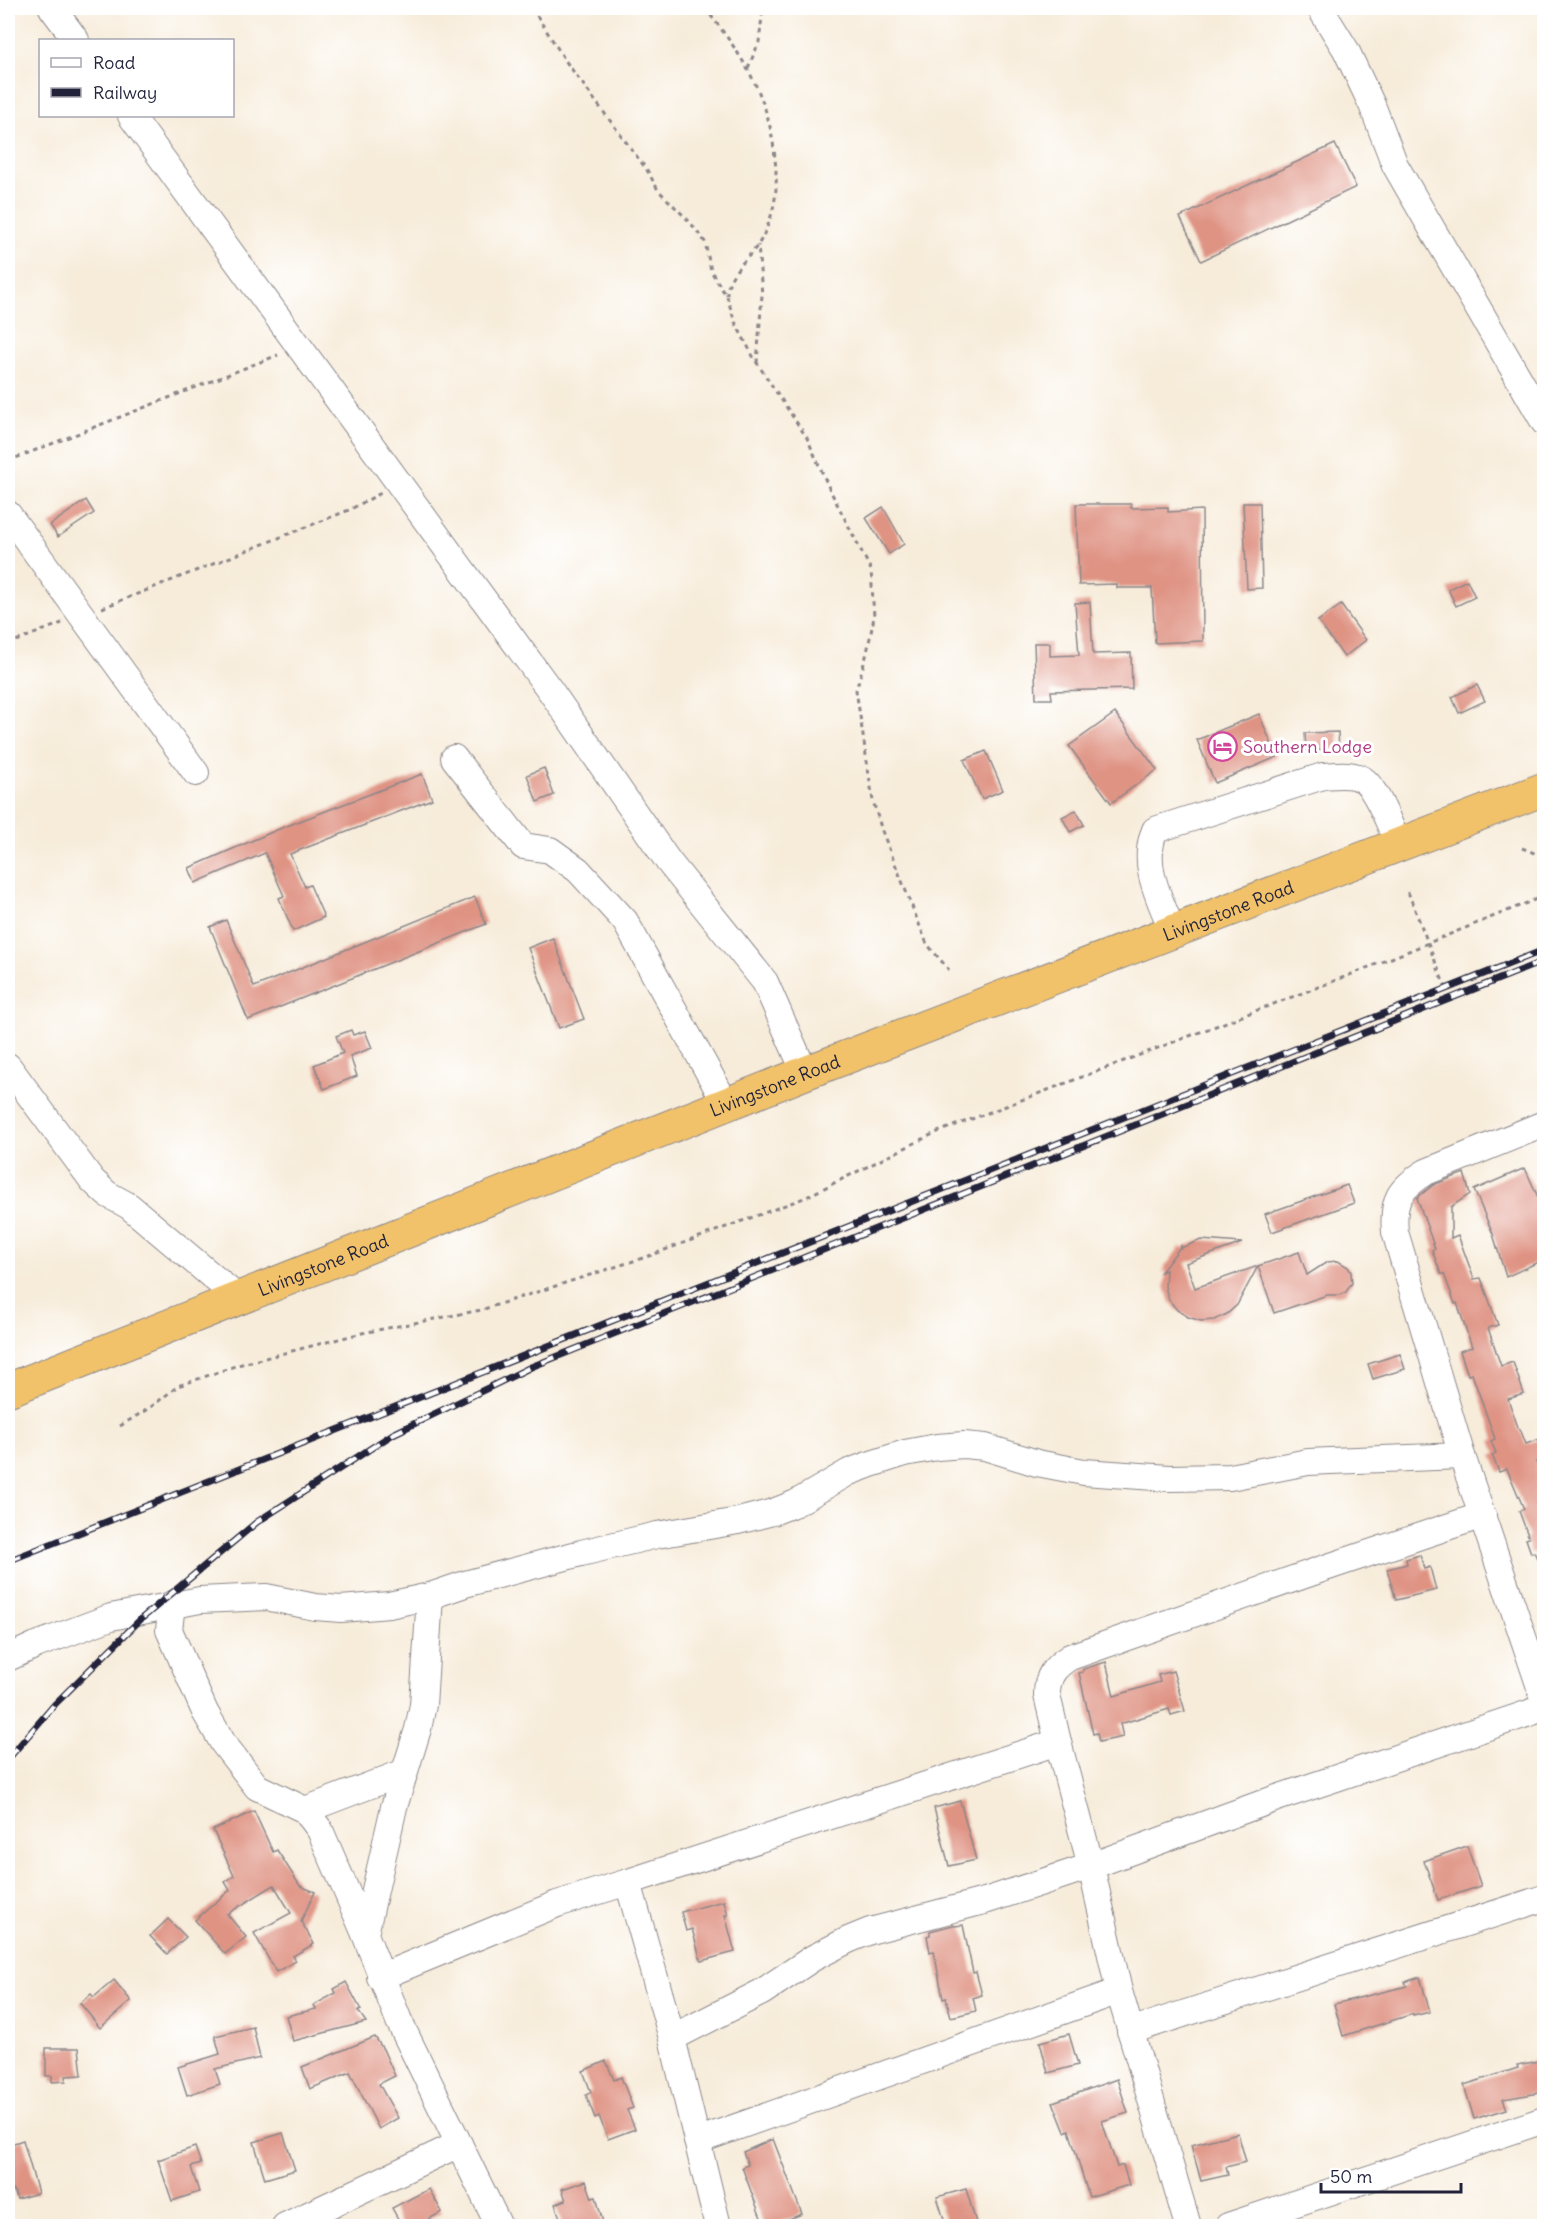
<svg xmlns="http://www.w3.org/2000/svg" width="1552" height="2234" viewBox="0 0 1552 2234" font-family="Delius,sans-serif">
  <rect width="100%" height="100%" fill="#fff"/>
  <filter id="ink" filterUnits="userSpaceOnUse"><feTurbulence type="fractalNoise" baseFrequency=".0167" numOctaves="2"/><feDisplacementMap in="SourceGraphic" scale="12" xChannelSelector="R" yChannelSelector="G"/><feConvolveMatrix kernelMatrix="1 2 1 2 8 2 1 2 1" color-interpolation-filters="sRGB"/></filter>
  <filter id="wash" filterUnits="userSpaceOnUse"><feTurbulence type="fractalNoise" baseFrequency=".008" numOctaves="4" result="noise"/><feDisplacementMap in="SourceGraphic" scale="24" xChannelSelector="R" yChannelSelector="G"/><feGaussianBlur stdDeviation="1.35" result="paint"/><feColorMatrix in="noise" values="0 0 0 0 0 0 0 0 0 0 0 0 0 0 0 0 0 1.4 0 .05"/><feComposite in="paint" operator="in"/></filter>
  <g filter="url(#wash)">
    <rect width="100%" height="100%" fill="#f7ecda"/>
    <g id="blocks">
      <!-- building -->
      <g fill="#df9383">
        <path d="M1335,144L1356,187L1201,261L1180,217Z"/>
        <path d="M86,500L94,513L58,537L50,525Z"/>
        <path d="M1243,503H1260L1262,588L1247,589Z"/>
        <path d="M1076,504H1131V508L1168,507V512L1202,510L1203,641L1155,643L1152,588H1117V584L1079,585Z"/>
        <path d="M883,507L904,544L889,554L866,518Z"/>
        <path d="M1467,580L1475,597L1456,606L1448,589Z"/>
        <path d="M1090,602L1093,654L1131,653L1132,689L1051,691L1052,699H1036L1034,643H1050V656L1079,655L1075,603Z"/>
        <path d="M1341,605L1366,640L1344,657L1318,621Z"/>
        <path d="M1477,685L1485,701L1459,713L1452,697Z"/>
        <path d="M1115,713L1157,770L1111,803L1069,746Z"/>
        <path d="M1259,714L1277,757L1215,783L1197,740Z"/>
        <path d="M1338,732L1339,749L1306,750L1305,733Z"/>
        <path d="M986,751L1003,790L982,799L964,760Z"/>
        <path d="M544,768L554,795L537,802L527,775Z"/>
        <path d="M422,774L432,799L290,854L305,887L310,885L324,917L293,931L279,898L284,896L265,853L195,883L189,868L279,829Z"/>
        <path d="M1076,810L1084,825L1070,832L1062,817Z"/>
        <path d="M475,897L486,924L248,1020L210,927L226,920L254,987Z"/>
        <path d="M553,938L584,1019L559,1028L528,948Z"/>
        <path d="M351,1030L353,1035L365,1031L372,1048L350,1056L357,1076L324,1089L314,1065L343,1053L336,1036Z"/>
        <path d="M1525,1168L1545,1213V1259L1506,1277L1493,1234L1474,1190Z"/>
        <path d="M1464,1173L1470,1194L1451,1207V1238L1458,1235L1474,1279L1481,1278L1498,1325L1488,1328L1501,1366L1513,1362L1524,1394L1508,1399L1519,1430L1520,1429L1526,1444L1545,1437V1459L1536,1462L1545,1482V1575L1534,1552L1531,1553L1526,1539L1529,1538L1519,1511L1524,1509L1507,1469L1499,1472L1492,1455L1496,1453L1491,1441L1495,1439L1472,1374L1468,1375L1460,1351L1472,1347L1457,1303L1455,1304L1444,1274H1441L1432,1250L1435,1249L1417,1198L1433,1185Z"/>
        <path d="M1347,1185L1354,1203L1272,1232L1265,1214Z"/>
        <path d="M1201,1240L1242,1243L1186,1263L1195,1288L1258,1266L1237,1305L1227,1314L1214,1320L1201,1321L1188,1317L1177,1310L1169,1300L1165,1287L1166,1270L1161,1272L1181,1246V1248Z"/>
        <path d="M1299,1252L1307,1275L1327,1262L1338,1261L1348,1267L1351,1272L1352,1283L1346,1292L1340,1295H1327L1274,1313L1258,1266Z"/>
        <path d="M1400,1354L1405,1369L1373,1379L1368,1364Z"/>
        <path d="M1420,1555L1424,1569L1430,1567L1436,1590L1396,1600L1387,1569L1407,1564L1406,1559Z"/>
        <path d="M1106,1662L1114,1696L1160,1682L1158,1675L1173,1671L1185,1711L1171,1715L1169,1709L1120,1724L1123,1737L1099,1742L1097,1733L1093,1734L1079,1673L1083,1672V1669Z"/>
        <path d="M960,1801L976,1860L949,1866L934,1808Z"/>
        <path d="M254,1811L273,1852L277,1850L300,1886L315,1892L301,1921L314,1944L293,1956L296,1961L276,1972L254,1933L291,1913L274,1885L227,1914L246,1937L225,1954L195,1920L230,1890L225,1882L234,1876L213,1830Z"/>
        <path d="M1467,1846L1481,1886L1438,1900L1424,1861Z"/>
        <path d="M724,1901L728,1915H725L735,1952L701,1961L692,1929L686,1931L681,1912Z"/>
        <path d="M168,1919L186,1937L167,1954L150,1936Z"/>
        <path d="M953,1925L954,1926L963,1925L973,1973L976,1972L982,1995L973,1998L976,2011L951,2017L946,1998L943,1999L934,1951L930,1952L927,1936L930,1935V1931Z"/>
        <path d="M1420,1977L1430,2012L1413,2016V2014L1343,2036L1334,2004L1407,1986L1405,1982Z"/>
        <path d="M114,1980L131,2001L100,2028L80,2003L91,1994L94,1997Z"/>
        <path d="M346,1982L361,2010L358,2011L366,2022L293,2041L286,2016L316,2009L314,2005L336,1993L334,1989Z"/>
        <path d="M253,2027L260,2058L215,2069L220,2084L187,2095L178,2067L220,2054L215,2036Z"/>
        <path d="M1069,2034L1078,2065L1048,2073L1040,2042Z"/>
        <path d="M375,2037L383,2049L395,2076L379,2084L398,2118L379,2129L350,2072L310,2089L302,2067Z"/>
        <path d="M46,2048H79L82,2075L66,2076V2081L52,2082V2076H46Z"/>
        <path d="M1545,2060V2092L1503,2099L1507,2109L1474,2119L1464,2085L1518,2068L1517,2065Z"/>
        <path d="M606,2061L614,2080L621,2077L633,2108L627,2110L635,2129L608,2139L599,2116L595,2118L586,2095L591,2092L583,2071Z"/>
        <path d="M1117,2079L1128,2113L1102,2121L1117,2167L1123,2165L1129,2185L1089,2197L1069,2130L1065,2132L1053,2102Z"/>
        <path d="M283,2133L295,2170L265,2179L254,2142Z"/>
        <path d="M1238,2133L1246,2162L1226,2167L1228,2175L1201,2181L1191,2145Z"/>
        <path d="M773,2139L802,2214L771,2226H764L742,2167L748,2165L743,2152Z"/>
        <path d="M23,2140L38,2193L17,2199L14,2190L8,2192V2145Z"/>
        <path d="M195,2147L201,2164L191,2167L199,2192L172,2201L158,2160Z"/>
        <path d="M586,2181L592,2198L596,2197L604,2226H563L555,2204L566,2200L562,2189Z"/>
        <path d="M429,2189L442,2212L416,2226H402L392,2208Z"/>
        <path d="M966,2189L977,2226H946L937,2197Z"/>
      </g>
    </g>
  </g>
  <g filter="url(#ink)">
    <use href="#blocks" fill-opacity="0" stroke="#8c878a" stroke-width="1.5"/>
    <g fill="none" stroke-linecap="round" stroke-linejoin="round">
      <defs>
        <g id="minor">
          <path d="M52,8L76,40"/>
          <path d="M1320,8L1346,50L1372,105L1395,165L1544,422"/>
          <path d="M131,116L552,693L668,861L765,982L805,1073"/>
          <path d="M8,514L196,773"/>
          <path d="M454,758L523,846L550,850L578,870L625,921L726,1104"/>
          <path d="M1173,932C1160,899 1140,865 1155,830L1323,776C1336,775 1354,772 1365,781C1379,794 1390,827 1399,845"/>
          <path d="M8,1066L92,1180L107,1194L129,1206L238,1298"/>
          <path d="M1544,1124L1426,1172C1399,1189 1392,1200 1395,1232L1462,1456L1544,1699"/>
          <path d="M430,1596L423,1705L418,1729L394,1807L365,1934L399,2021L499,2226"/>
          <path d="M172,1604L169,1630L205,1712L223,1743L257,1787L305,1810L320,1830L365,1934"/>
          <path d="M8,1658L36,1645L111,1617L200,1600L266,1597L315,1607L341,1609L389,1605L430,1596L465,1584L581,1553L657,1535L738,1521L773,1512L796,1503L849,1472L868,1465L905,1453L937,1447L964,1445L985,1447L1037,1463L1084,1472L1169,1478L1230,1477L1308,1462L1330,1461L1462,1456"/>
          <path d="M1058,1742L1091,1866L1119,1991L1188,2226"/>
          <path d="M305,1810L405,1772"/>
          <path d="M380,1977L557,1904L628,1882"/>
          <path d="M1130,2031L1544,1898"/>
          <path d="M672,2038L762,1992L813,1958L848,1940L870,1931L988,1900L1091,1866L1277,1798L1544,1708"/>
          <path d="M697,2141L1119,1991"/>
          <path d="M285,2226L459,2144"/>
          <path d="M718,2226L672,2038L628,1882L1058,1742L1047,1695C1047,1676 1054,1667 1070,1657L1322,1569L1483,1515"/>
          <path d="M1228,2226L1544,2120"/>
        </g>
        <g id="highway">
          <path id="s1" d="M8,1390L805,1073L1544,789"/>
        </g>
      </defs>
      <!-- minor casing -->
      <use href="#minor" stroke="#8c878a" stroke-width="28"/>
      <!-- highway casing -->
      <use href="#highway" stroke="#8c878a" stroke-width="35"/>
      <!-- path -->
      <g stroke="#8c878a" stroke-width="3" stroke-dasharray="4.5 4.5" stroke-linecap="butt">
        <path d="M532,8L567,63L647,170L658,190L690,222L705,242L711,271L727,297L735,322L755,360L807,438L829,488L871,570L874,617L867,653L856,690L873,801L882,831L927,944L949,970"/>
        <path d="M705,8C741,54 766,90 774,149C778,184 778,206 762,238C752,258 727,271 727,295"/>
        <path d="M748,68L759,42L763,8"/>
        <path d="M757,363L762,295L758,245"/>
        <path d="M8,461L278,355"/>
        <path d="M102,608L349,510L381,493"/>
        <path d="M8,644L62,623"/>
        <path d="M1522,848L1544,857"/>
        <path d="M1408,892L1446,989"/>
        <path d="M120,1426L151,1407L178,1386L238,1365L362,1333L481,1310L646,1257L804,1198L935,1133L1347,976L1544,896"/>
      </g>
      <!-- minor -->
      <use href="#minor" stroke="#fff" stroke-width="26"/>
      <!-- highway -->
      <use href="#highway" stroke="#f2c26a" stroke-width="33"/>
      <defs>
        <g id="rail">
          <path d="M8,1561L1544,950"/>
          <path d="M8,1759L55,1704L141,1619L257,1522L393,1434L531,1367L1544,961"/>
        </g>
      </defs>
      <!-- rail casing -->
      <use href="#rail" stroke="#22223b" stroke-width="7"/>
      <!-- rail -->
      <use href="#rail" stroke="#fff" stroke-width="4.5" stroke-dasharray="14" stroke-linecap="butt"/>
    </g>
  </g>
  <!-- icons -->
  <defs>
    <symbol id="hotel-ring" viewBox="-11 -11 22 22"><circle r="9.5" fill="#fff" stroke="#d1479c" stroke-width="1.5"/><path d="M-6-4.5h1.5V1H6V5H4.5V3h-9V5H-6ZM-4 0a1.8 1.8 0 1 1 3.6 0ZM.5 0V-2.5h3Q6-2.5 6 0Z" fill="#d1479c"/></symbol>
  </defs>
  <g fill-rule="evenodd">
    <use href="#hotel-ring" x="1206" y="730" width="33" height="33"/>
  </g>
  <g text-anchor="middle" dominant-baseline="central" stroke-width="6" stroke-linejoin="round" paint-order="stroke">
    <!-- hotel labels -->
    <g font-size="18" fill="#b23c85" stroke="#fff" text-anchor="start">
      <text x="1243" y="746">Southern Lodge</text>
    </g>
    <!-- street labels -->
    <g font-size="18" fill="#22223b" stroke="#fff">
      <text stroke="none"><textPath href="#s1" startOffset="1311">Livingstone Road</textPath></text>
      <text stroke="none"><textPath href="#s1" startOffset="825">Livingstone Road</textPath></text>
      <text stroke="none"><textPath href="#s1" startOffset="339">Livingstone Road</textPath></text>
    </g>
  </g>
  <!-- margin -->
  <rect width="1552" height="2234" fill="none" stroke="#fff" stroke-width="30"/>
  <!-- legend -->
  <rect x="39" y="39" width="195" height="78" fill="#ffffff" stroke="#a7a7b1" stroke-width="1.5"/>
  <rect x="51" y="58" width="30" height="9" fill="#ffffff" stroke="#a7a7b1" stroke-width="1.5"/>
  <text x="93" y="69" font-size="18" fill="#22223b">Road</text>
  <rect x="51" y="88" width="30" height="9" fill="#22223b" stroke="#a7a7b1" stroke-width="1.5"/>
  <text x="93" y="99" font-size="18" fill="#22223b">Railway</text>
  <!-- scale -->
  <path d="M1321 2183v9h140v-9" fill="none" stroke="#22223b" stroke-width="3"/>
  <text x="1330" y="2183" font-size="18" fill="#22223b" stroke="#ffffff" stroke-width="4.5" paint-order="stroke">50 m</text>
</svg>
